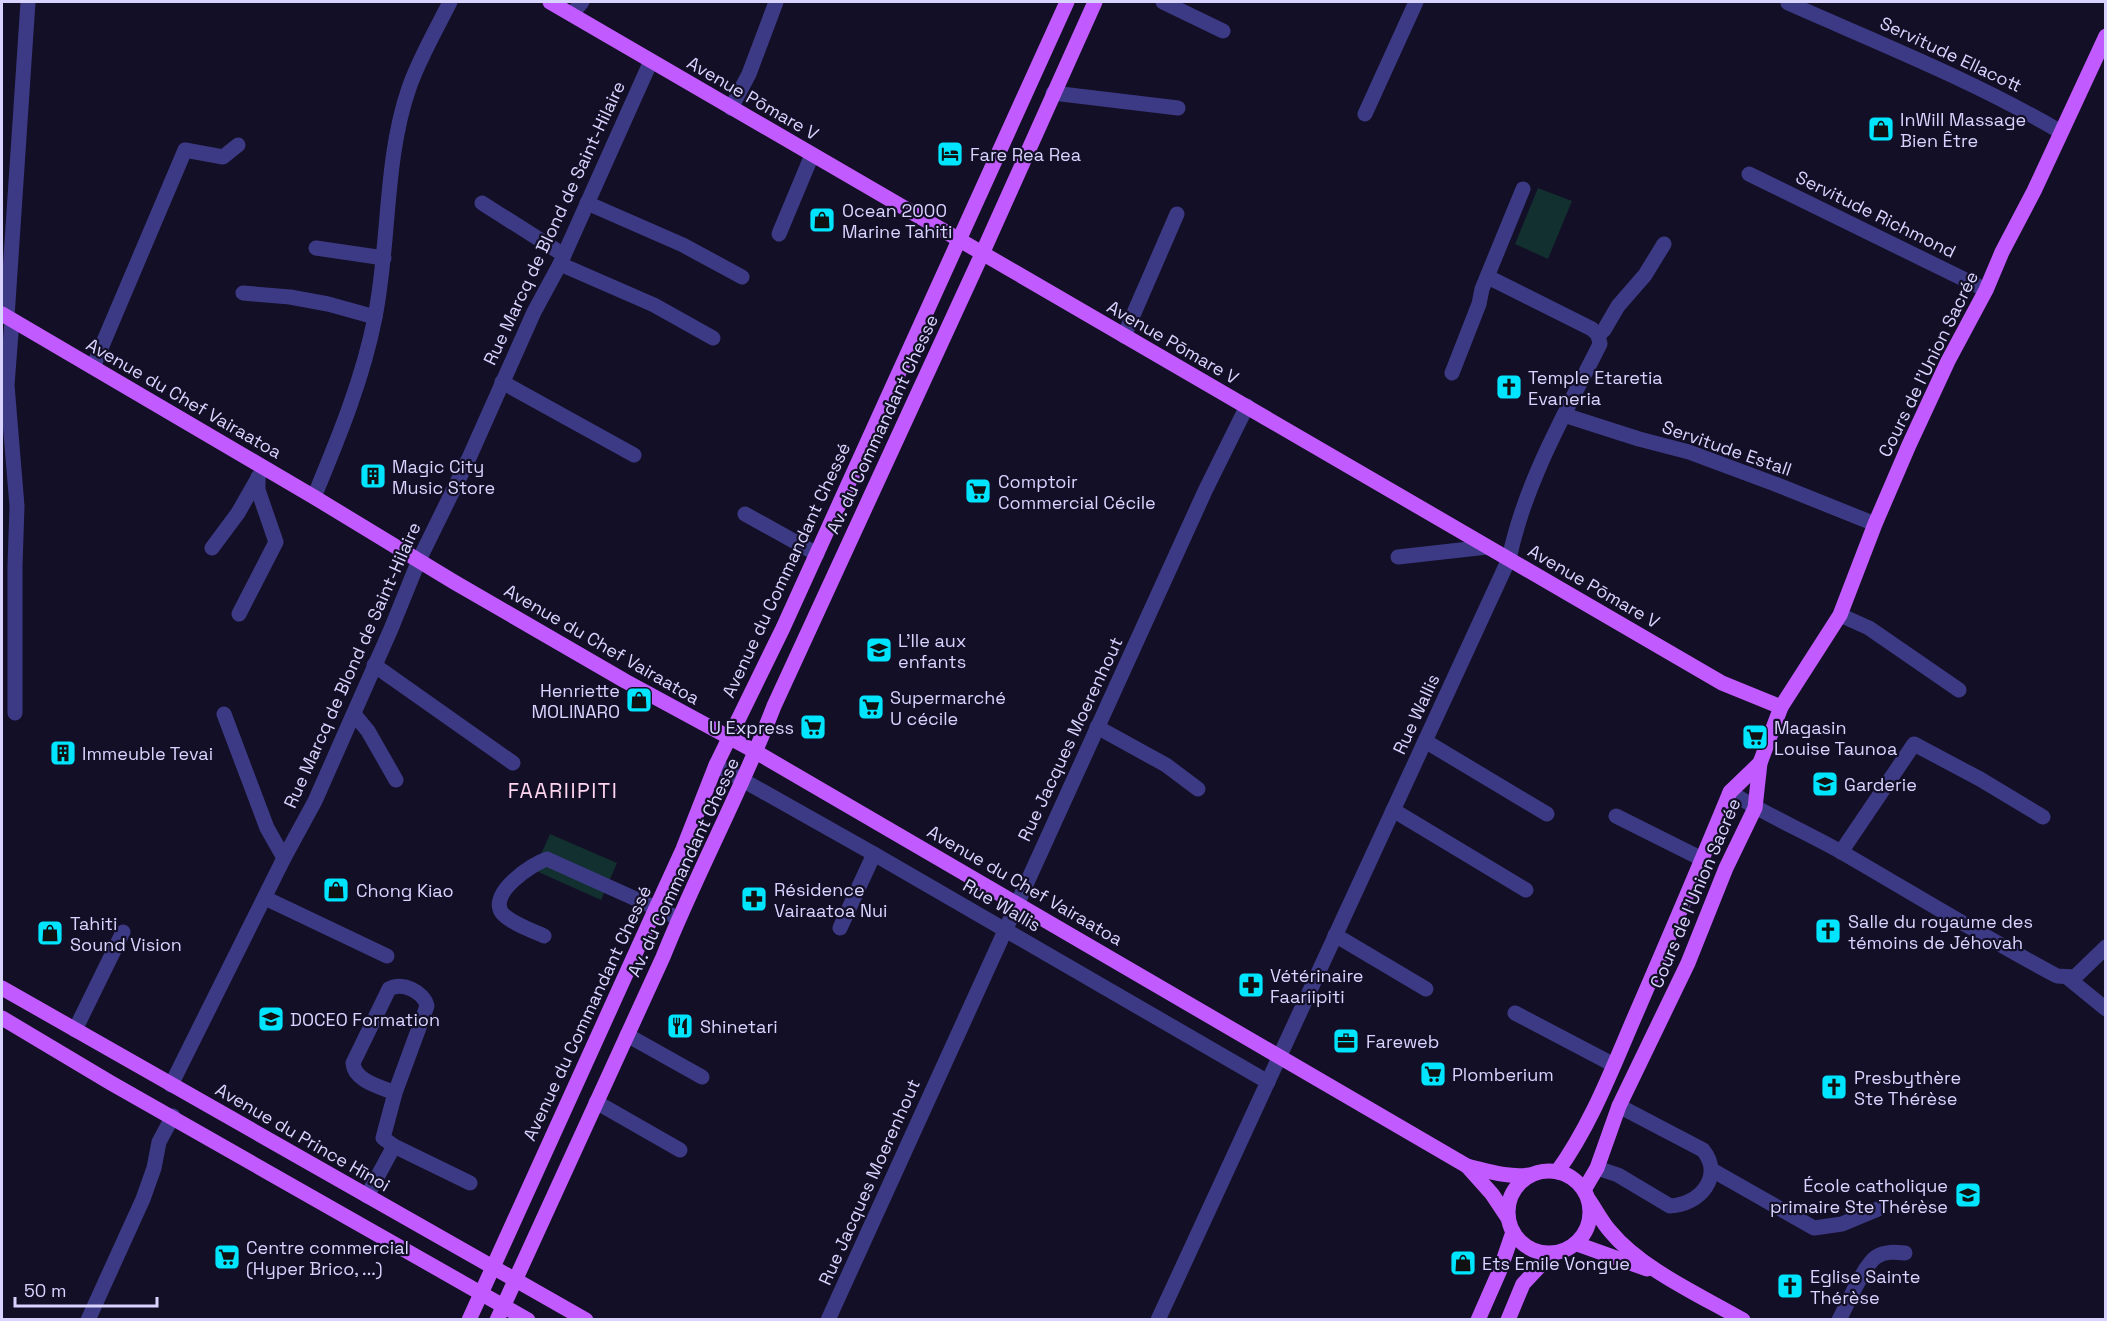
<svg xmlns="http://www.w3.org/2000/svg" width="2107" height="1321" viewBox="0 0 2107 1321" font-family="'Space Grotesk',sans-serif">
  <rect width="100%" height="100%" fill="#130f26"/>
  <!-- green -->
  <g fill="#12302f">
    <path d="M1538,188L1572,201L1548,259L1515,244Z"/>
    <path d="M550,834L617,863L601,900L534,870Z"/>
  </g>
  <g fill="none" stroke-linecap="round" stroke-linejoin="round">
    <!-- minor -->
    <g stroke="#3d3a85" stroke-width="15">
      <path d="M1163,2L1223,31"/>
      <path d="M1788,3C1881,44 1974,81 2061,132"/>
      <path d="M572,14L582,2"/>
      <path d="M1053,93L1178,108"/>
      <path d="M731,108L749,74L776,2"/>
      <path d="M1365,114L1416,2"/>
      <path d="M1749,174L1986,290"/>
      <path d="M482,203L564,255"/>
      <path d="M587,203L683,245L742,277"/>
      <path d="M779,234L812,155"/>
      <path d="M316,248L384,258"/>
      <path d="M560,264L654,305L713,338"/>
      <path d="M243,293L290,297L328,304L375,317"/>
      <path d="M7,317L28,2"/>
      <path d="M12,320L7,385L17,506L15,566V713"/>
      <path d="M1598,335L1604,330L1618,306L1645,275L1664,244"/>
      <path d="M1124,336L1177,214"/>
      <path d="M93,367L185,150L223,157L238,145"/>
      <path d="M1452,373L1479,304L1482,289L1523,189"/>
      <path d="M502,382L634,455"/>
      <path d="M1564,415L1639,439L1689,452L1775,484L1875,524"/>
      <path d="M314,497C338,439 363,379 375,317C390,242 384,160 409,88C418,61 437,28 450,2"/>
      <path d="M745,514L817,554"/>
      <path d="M212,548L238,513L258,478"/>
      <path d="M1398,557L1487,547"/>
      <path d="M239,614L276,542L258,490V477"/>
      <path d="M1840,615L1869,628L1959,690"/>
      <path d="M374,665L513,763"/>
      <path d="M224,714L267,828L284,858"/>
      <path d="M354,714L368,731L396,780"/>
      <path d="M1097,727L1166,765L1198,789"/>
      <path d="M1425,741L1547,814"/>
      <path d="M716,765L874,854L1268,1082"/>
      <path d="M1730,792C1766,815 1806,832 1843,853C1914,894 1984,937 2057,976L2075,977L2106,947"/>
      <path d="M1393,810L1526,890"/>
      <path d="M1616,816L1702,859"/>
      <path d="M1841,852L1914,744L1980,779L2043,817"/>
      <path d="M265,898L387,956"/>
      <path d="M840,928L874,854"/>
      <path d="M1335,935L1426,989"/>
      <path d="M544,936C533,931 509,922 502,913C488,893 532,864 547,859L678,918"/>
      <path d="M2068,978L2106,1009"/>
      <path d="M1515,1013L1614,1065"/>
      <path d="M75,1030L123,932"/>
      <path d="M627,1035L702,1077"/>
      <path d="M171,1085L284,858L315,801L391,629L419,560L469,458L534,312L560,264L651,61"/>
      <path d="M395,1093C381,1087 354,1081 353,1063L389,989C402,981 424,992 427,1006L395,1093L383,1138L394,1146L470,1183"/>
      <path d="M596,1102L680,1150"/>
      <path d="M1597,1168L1618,1175L1670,1206C1700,1205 1724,1176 1703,1150L1619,1106"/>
      <path d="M1712,1170L1814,1228L1842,1224L1878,1209"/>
      <path d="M367,1196L394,1146"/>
      <path d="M88,1320L143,1199L154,1168L159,1142L173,1116"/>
      <path d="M828,1320L1205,491L1247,406"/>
      <path d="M1158,1320L1509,559C1525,482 1565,414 1600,344L1598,335L1592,329L1488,277"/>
      <path d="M1839,1320C1847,1305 1864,1265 1876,1257C1885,1251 1895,1252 1905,1253"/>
    </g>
    <!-- major -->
    <g stroke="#c25bff" stroke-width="15">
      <path d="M550,2L1722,683L1781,707"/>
      <path d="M2,314L314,497L454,582L625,681L756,752L1467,1166C1488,1171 1508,1178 1530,1175"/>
      <path d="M2,988L586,1320"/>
      <path d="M2,1018L111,1083L528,1320"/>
      <path d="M1467,1166L1492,1194L1508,1218"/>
      <circle cx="1549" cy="1212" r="41"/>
      <path d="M1557,1172C1591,1125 1612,1069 1635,1016C1667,942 1699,867 1730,792L1760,763"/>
      <path d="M1584,1190L1597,1168L1619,1106L1688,963L1726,868L1755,808L1760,763L1781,707L1840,615L1875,524L1909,445L1948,361L1986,290L2002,252L2034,191L2106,36"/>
      <path d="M1589,1200C1596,1210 1602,1222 1610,1231C1641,1269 1700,1295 1743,1320"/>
      <path d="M1577,1244L1647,1269"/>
      <path d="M469,1320L656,908L683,849L716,765L783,628L1067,2"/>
      <path d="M497,1320L663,957C697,872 741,792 774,706L982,254L1095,2"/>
      <path d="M1478,1320L1500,1270L1513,1232"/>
      <path d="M1508,1320L1523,1284L1551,1254"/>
    </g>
  </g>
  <!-- icons -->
  <defs>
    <symbol id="shop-square" viewBox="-11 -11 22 22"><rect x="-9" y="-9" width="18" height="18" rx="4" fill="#00e5ff" stroke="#130f26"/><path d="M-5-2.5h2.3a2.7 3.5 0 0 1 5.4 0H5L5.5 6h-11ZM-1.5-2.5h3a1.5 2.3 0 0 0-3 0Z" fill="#111"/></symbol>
    <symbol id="hotel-square" viewBox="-11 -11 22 22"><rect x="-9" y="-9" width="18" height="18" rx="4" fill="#00e5ff" stroke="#130f26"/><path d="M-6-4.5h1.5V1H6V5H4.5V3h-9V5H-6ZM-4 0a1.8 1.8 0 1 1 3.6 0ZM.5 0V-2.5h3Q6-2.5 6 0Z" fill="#111"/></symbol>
    <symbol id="church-square" viewBox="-11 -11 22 22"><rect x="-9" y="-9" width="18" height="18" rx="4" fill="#00e5ff" stroke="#130f26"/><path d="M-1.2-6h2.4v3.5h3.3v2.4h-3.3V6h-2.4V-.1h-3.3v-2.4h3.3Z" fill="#111"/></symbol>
    <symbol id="building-square" viewBox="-11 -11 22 22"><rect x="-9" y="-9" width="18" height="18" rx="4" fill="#00e5ff" stroke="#130f26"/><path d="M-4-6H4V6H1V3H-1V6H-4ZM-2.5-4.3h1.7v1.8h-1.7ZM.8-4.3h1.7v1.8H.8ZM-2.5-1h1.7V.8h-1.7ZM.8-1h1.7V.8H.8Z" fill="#111"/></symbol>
    <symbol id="supermarket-square" viewBox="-11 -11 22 22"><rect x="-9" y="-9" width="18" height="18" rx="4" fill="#00e5ff" stroke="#130f26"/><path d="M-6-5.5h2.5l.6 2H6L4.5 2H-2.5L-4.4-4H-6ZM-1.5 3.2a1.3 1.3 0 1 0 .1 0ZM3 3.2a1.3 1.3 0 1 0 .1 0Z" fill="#111"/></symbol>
    <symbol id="school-square" viewBox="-11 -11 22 22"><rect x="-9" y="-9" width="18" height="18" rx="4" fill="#00e5ff" stroke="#130f26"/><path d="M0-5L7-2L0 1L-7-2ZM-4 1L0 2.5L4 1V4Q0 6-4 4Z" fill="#111"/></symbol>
    <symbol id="pharmacy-square" viewBox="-11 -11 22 22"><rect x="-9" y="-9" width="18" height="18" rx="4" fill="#00e5ff" stroke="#130f26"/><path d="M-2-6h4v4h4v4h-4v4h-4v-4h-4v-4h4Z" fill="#111"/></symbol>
    <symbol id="university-square" viewBox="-11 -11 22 22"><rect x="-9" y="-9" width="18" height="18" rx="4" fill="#00e5ff" stroke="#130f26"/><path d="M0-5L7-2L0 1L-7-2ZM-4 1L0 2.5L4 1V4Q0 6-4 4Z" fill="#111"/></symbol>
    <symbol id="restaurant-square" viewBox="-11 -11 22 22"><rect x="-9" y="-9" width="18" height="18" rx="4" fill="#00e5ff" stroke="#130f26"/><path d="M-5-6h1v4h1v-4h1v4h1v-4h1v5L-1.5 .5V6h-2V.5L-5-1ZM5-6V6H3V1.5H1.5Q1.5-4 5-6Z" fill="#111"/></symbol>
    <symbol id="office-square" viewBox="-11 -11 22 22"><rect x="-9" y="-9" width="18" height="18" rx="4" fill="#00e5ff" stroke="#130f26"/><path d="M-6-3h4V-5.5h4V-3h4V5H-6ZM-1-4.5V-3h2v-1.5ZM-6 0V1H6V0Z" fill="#111"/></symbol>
  </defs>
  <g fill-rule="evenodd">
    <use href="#shop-square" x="1866" y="114" width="30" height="30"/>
    <use href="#hotel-square" x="935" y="139" width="30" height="30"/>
    <use href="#shop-square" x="807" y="205" width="30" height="30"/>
    <use href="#church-square" x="1494" y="372" width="30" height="30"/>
    <use href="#building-square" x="358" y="461" width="30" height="30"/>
    <use href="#supermarket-square" x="963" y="476" width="30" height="30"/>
    <use href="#school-square" x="864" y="635" width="30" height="30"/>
    <use href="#shop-square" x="624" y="685" width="30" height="30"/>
    <use href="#supermarket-square" x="856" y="692" width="30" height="30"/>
    <use href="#supermarket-square" x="798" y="712" width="30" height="30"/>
    <use href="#supermarket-square" x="1740" y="722" width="30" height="30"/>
    <use href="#building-square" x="48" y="738" width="30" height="30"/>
    <use href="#school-square" x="1810" y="769" width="30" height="30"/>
    <use href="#shop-square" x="321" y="875" width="30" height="30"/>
    <use href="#pharmacy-square" x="739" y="884" width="30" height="30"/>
    <use href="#church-square" x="1813" y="916" width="30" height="30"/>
    <use href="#shop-square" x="35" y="918" width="30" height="30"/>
    <use href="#pharmacy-square" x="1236" y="970" width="30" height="30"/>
    <use href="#university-square" x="256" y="1004" width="30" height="30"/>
    <use href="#restaurant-square" x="665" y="1011" width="30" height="30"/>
    <use href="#office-square" x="1331" y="1026" width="30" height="30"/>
    <use href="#supermarket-square" x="1418" y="1059" width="30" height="30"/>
    <use href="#church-square" x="1819" y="1072" width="30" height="30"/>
    <use href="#school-square" x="1953" y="1180" width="30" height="30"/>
    <use href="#supermarket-square" x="212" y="1242" width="30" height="30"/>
    <use href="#shop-square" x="1448" y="1248" width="30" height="30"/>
    <use href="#church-square" x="1775" y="1271" width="30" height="30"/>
  </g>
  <g text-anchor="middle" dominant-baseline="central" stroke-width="4.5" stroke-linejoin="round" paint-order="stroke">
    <!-- street labels -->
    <g font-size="18" fill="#d9d4ff" stroke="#130f26">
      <text transform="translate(1951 54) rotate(25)">Servitude Ellacott</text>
      <text transform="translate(753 98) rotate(30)">Avenue Pōmare V</text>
      <text transform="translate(1876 214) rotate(26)">Servitude Richmond</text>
      <text transform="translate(554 223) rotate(-65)">Rue Marcq de Blond de Saint-Hilaire</text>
      <text transform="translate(1173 342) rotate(30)">Avenue Pōmare V</text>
      <text transform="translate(1928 364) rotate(-64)">Cours de l'Union Sacrée</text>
      <text transform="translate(184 398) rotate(30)">Avenue du Chef Vairaatoa</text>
      <text transform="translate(882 424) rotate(-65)">Av. du Commandant Chesse</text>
      <text transform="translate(1727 448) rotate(19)">Servitude Estall</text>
      <text transform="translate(786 570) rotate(-65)">Avenue du Commandant Chessé</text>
      <text transform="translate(1594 586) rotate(30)">Avenue Pōmare V</text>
      <text transform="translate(602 644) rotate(30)">Avenue du Chef Vairaatoa</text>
      <text transform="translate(352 665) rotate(-66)">Rue Marcq de Blond de Saint-Hilaire</text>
      <text transform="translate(1416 714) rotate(-65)">Rue Wallis</text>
      <text transform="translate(1070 739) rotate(-65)">Rue Jacques Moerenhout</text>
      <text transform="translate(683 867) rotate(-65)">Av. du Commandant Chesse</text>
      <text transform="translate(1025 885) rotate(30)">Avenue du Chef Vairaatoa</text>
      <text transform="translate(1695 893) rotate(-67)">Cours de l'Union Sacrée</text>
      <text transform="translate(1002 905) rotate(30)">Rue Wallis</text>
      <text transform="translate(587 1013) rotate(-65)">Avenue du Commandant Chessé</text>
      <text transform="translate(303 1137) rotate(30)">Avenue du Prince Hīnoi</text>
      <text transform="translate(869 1182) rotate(-66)">Rue Jacques Moerenhout</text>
    </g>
    <!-- poi labels -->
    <g font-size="18" fill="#d9d4ff" stroke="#130f26" text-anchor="start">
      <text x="1900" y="119">InWill Massage<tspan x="1900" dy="21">Bien Être</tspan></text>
      <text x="970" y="154">Fare Rea Rea</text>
      <text x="842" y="210">Ocean 2000<tspan x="842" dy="21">Marine Tahiti</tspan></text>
      <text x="1528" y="377">Temple Etaretia<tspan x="1528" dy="21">Evaneria</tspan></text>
      <text x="392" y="466">Magic City<tspan x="392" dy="21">Music Store</tspan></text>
      <text x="998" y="481">Comptoir<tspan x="998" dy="21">Commercial Cécile</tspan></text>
      <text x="898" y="640">L'Ile aux<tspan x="898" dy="21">enfants</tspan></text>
      <text x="620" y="690" text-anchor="end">Henriette<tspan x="620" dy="21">MOLINARO</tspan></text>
      <text x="890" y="697">Supermarché<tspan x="890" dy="21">U cécile</tspan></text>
      <text x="794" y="727" text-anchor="end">U Express</text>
      <text x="1774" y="727">Magasin<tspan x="1774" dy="21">Louise Taunoa</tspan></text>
      <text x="82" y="753">Immeuble Tevai</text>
      <text x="1844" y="784">Garderie</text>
      <text x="774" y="889">Résidence<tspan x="774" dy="21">Vairaatoa Nui</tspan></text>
      <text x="356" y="890">Chong Kiao</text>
      <text x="1848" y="921">Salle du royaume des<tspan x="1848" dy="21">témoins de Jéhovah</tspan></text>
      <text x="70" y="923">Tahiti<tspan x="70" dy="21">Sound Vision</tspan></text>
      <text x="1270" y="975">Vétérinaire<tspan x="1270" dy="21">Faariipiti</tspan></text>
      <text x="290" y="1019">DOCEO Formation</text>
      <text x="700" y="1026">Shinetari</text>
      <text x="1366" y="1041">Fareweb</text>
      <text x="1452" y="1074">Plomberium</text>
      <text x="1854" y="1077">Presbythère<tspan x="1854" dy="21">Ste Thérèse</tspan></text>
      <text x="1948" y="1185" text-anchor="end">École catholique<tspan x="1948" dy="21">primaire Ste Thérèse</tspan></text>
      <text x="246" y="1247">Centre commercial<tspan x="246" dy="21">(Hyper Brico, ...)</tspan></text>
      <text x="1482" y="1263">Ets Emile Vongue</text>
      <text x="1810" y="1276">Eglise Sainte<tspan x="1810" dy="21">Thérèse</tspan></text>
    </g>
    <!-- quarter labels -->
    <g font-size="21" letter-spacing="1.5" fill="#ffd6f0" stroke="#130f26">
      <text x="563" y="790">FAARIIPITI</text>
    </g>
  </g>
  <!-- border -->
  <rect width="2107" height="1321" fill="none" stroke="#d9d4ff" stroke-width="6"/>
  <!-- scale -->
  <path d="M15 1297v9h142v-9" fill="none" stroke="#d9d4ff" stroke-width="3"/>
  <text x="24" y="1297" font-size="18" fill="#d9d4ff" stroke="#130f26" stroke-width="4.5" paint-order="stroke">50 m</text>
</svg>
